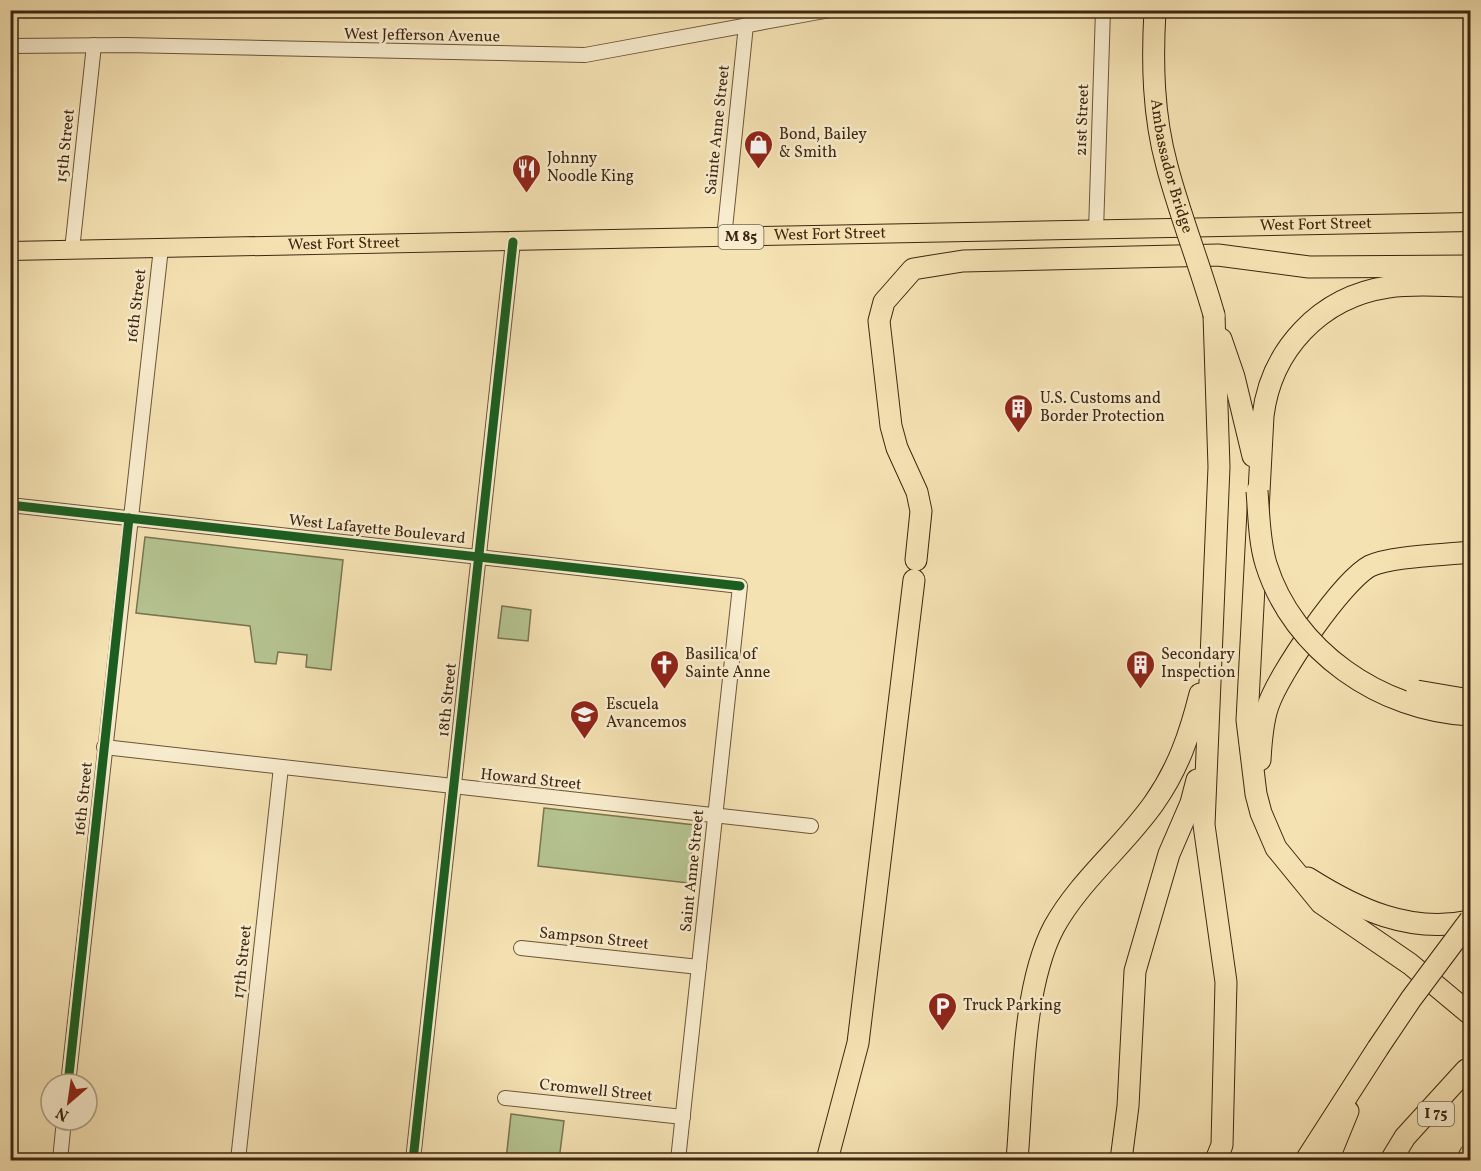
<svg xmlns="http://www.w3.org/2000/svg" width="1481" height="1171" viewBox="0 0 1481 1171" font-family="Vollkorn,serif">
  <rect width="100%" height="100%" fill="#f5e2b3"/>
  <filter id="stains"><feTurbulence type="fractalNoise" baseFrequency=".00333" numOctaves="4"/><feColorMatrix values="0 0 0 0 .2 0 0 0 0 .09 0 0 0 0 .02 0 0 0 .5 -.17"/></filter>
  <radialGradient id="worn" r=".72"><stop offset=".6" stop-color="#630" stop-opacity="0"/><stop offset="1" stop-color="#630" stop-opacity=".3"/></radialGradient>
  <!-- green -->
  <g fill="#b5c491" stroke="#797550" stroke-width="1.5">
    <path d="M145,537L343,560L331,670L306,667L307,655L278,652L276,664L255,662L250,626L136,613Z"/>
    <path d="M502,606L531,610L528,641L498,638Z"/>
    <path d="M544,808L695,825L688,883L538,866Z"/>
    <path d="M511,1114L564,1121L559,1160H506Z"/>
  </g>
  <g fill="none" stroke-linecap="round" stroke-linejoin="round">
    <defs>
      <g id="minor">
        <path d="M10,46L126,45L585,55L830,10"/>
        <path d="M1096,231L1103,10"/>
        <path d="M724,238L746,25"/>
        <path d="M72,250L94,45"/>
        <path d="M10,505L740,586L678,1160"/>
        <path d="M104,747L811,826"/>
        <path d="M521,948L699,967"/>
        <path d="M68,1084L161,248"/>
        <path d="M505,1098L683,1117"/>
        <path d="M60,1160L64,1120"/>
        <path d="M238,1160L281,767"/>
        <path d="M413,1160L513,242"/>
      </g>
      <g id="major">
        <path id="s1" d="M10,251L1470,222"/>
      </g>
      <g id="highway">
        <path d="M1470,286C1443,286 1415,283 1388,287C1320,297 1271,350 1263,416L1247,720L1256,794L1261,813L1276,848L1321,903L1410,964L1470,1014"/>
        <path d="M1214,315L1219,467L1204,825L1226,982L1222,1145L1216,1160"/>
        <path d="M1221,339L1234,377L1253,456"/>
        <path d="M916,560L921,511L917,492L897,448L891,426L879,321L884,302L913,269L963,261L1218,255L1309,267L1470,266"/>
        <path d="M1260,760C1261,743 1262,723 1268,706C1278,675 1342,581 1370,566C1391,556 1446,555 1470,552"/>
        <path d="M1308,878C1357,909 1410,934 1470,921"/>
        <path d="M827,1160L858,1043L914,580"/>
        <path d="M1017,1160C1023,1092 1022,987 1054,927C1080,880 1124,846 1154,803C1178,769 1190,734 1200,694"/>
        <path d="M1121,1160L1128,1106L1135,971L1169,854L1191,803L1197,780"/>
        <path d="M1306,1160L1378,1048"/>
        <path d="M1328,1160L1348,1111"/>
        <path d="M1391,1160L1405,1137L1466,1070"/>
        <path d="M1468,1160L1470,1155"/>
      </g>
    </defs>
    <!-- minor casing -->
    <use href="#minor" stroke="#6b5539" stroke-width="16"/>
    <!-- major casing -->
    <use href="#major" stroke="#3d2610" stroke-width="20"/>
    <!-- highway casing -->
    <use href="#highway" stroke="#3d2610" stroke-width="23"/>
    <!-- minor -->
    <use href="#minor" stroke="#f8ecce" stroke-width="14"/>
    <!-- major -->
    <use href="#major" stroke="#f5e2b3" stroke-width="18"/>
    <!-- highway -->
    <use href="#highway" stroke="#f5e2b3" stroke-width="21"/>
    <defs>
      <g id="highway-bridge">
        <path id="s2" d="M1155,10C1152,63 1153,115 1167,166C1180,216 1200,265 1214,315"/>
        <path d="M1257,491C1259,515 1259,541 1266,564C1293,651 1381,711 1470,715"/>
        <path d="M1417,691L1470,700"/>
        <path d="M1378,1048L1411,999L1470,920"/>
      </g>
    </defs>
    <!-- highway-bridge casing -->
    <use href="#highway-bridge" stroke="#3d2610" stroke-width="23" stroke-linecap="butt"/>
    <!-- highway-bridge -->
    <use href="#highway-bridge" stroke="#f5e2b3" stroke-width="21"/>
    <defs>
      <g id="cycleway">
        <path d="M10,505L740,586"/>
        <path d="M68,1084L129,518"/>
        <path d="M413,1160L513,242"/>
      </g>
    </defs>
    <!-- cycleway casing -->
    <use href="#cycleway" stroke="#f8ecce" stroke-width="13"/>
    <!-- cycleway -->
    <use href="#cycleway" stroke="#1b5e20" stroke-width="9"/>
  </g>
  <!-- icons -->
  <defs>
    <symbol id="shop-pin" viewBox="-11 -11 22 30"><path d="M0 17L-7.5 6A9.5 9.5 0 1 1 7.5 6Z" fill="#8f2418" stroke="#f8ecce"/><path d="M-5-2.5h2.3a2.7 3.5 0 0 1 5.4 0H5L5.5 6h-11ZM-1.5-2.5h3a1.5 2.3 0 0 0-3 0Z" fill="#fff"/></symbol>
    <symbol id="restaurant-pin" viewBox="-11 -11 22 30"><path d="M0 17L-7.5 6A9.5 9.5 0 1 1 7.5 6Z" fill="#8f2418" stroke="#f8ecce"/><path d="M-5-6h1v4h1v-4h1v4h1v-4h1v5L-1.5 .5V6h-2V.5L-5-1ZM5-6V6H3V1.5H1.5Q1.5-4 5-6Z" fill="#fff"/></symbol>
    <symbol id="building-pin" viewBox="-11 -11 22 30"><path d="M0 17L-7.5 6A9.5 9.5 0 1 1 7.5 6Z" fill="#8f2418" stroke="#f8ecce"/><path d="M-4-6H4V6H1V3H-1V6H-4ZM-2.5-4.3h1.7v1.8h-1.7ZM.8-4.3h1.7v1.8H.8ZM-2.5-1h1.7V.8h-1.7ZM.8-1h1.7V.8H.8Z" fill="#fff"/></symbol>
    <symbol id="church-pin" viewBox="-11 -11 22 30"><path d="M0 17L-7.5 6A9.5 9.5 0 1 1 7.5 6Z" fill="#8f2418" stroke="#f8ecce"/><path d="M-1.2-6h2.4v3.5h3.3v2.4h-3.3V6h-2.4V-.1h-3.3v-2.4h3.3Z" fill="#fff"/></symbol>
    <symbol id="school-pin" viewBox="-11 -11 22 30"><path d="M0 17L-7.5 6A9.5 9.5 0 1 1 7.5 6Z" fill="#8f2418" stroke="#f8ecce"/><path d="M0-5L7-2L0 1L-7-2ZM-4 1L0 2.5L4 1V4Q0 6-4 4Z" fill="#fff"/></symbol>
    <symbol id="parking-pin" viewBox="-11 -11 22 30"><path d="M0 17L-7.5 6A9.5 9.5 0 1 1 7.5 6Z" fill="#8f2418" stroke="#f8ecce"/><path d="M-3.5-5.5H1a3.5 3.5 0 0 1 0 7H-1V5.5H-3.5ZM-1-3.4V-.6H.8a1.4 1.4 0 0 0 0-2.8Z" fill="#fff"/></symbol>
  </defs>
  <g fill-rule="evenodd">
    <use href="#shop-pin" x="742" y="128" width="33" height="45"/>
    <use href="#restaurant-pin" x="510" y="152" width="33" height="45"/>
    <use href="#building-pin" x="1002" y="392" width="33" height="45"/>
    <use href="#church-pin" x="648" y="648" width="33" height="45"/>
    <use href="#building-pin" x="1124" y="648" width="33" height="45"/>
    <use href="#school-pin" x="568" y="698" width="33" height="45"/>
    <use href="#parking-pin" x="926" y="990" width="33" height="45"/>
  </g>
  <g text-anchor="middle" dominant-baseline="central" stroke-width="5" stroke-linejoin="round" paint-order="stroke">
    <!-- shield labels -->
    <g fill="#f8ecce" stroke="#756149" stroke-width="1.5">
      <rect x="718.5" y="225" width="45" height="24" rx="4.5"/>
      <rect x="1418" y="1102" width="36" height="24" rx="4.5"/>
    </g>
    <g font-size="15" font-weight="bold" fill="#3d2610">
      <text x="741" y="237">M 85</text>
      <text x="1436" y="1114">I 75</text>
    </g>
    <!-- street labels -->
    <g font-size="16" fill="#3d2610" stroke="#f8ecce">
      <text transform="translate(422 36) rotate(1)">West Jefferson Avenue</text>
      <text transform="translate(1083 120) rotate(-88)">21st Street</text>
      <text transform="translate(718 130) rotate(-84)">Sainte Anne Street</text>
      <text transform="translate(66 146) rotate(-84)">15th Street</text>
      <text stroke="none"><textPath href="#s2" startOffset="158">Ambassador Bridge</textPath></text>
      <text stroke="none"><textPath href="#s1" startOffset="1306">West Fort Street</textPath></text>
      <text stroke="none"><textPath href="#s1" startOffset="820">West Fort Street</textPath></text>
      <text stroke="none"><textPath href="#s1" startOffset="334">West Fort Street</textPath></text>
      <text transform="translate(137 306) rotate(-83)">16th Street</text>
      <text transform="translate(377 530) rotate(6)">West Lafayette Boulevard</text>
      <text transform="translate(448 700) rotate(-84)">18th Street</text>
      <text transform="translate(531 780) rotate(6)">Howard Street</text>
      <text transform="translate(84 799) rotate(-84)">16th Street</text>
      <text transform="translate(693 871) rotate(-84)">Saint Anne Street</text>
      <text transform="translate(594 939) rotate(6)">Sampson Street</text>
      <text transform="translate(243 962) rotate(-84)">17th Street</text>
      <text transform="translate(596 1091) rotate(6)">Cromwell Street</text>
    </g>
    <!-- poi labels -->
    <g font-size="16" fill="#3d2610" stroke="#f8ecce" text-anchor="start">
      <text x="779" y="135">Bond, Bailey<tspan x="779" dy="18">&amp; Smith</tspan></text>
      <text x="547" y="159">Johnny<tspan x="547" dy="18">Noodle King</tspan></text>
      <text x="1040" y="399">U.S. Customs and<tspan x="1040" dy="18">Border Protection</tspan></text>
      <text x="685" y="655">Basilica of<tspan x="685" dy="18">Sainte Anne</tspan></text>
      <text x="1161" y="655">Secondary<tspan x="1161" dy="18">Inspection</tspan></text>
      <text x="606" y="705">Escuela<tspan x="606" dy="18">Avancemos</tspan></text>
      <text x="963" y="1006">Truck Parking</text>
    </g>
  </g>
  <!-- margin -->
  <rect width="1481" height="1171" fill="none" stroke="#f5e2b3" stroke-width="36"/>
  <rect x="12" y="12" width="1457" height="1147" fill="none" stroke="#3d2610" stroke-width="3"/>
  <rect x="18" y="18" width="1445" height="1135" fill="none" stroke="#3d2610" stroke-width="1.5"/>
  <!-- north arrow -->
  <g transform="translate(69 1102) rotate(209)"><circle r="28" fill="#f8ecce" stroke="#ad9d82" stroke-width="1.5"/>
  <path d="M0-4.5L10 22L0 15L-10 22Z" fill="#8f2418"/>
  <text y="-9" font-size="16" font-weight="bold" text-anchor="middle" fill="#3d2610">N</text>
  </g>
  <rect width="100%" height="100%" filter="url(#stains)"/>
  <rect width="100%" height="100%" fill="url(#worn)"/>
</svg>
